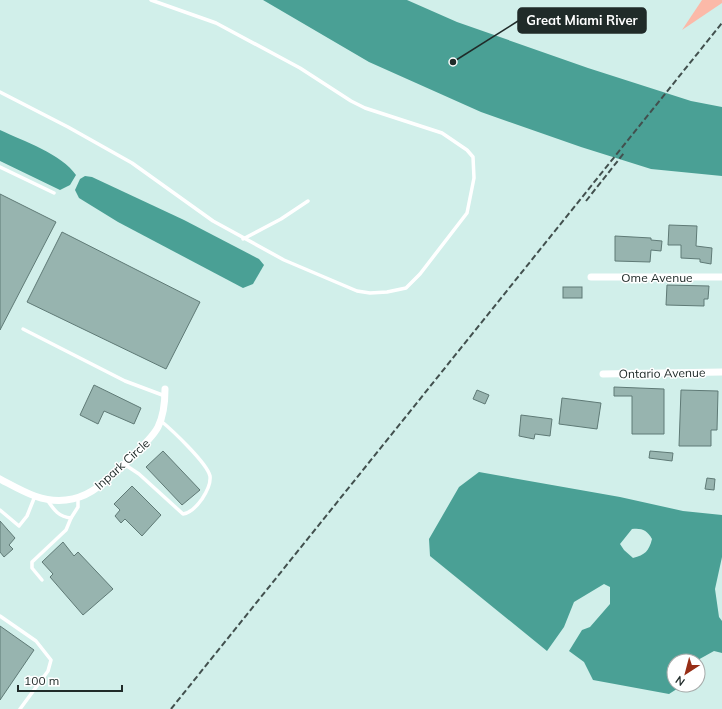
<svg xmlns="http://www.w3.org/2000/svg" width="722" height="709" viewBox="0 0 722 709" font-family="Mulish,sans-serif">
  <rect width="100%" height="100%" fill="#d1efea"/>
  <!-- green -->
  <path fill="#fbb9a8" d="M702,0H722V3L682,30Z"/>
  <!-- water -->
  <g fill="#4aa095" fill-rule="evenodd">
    <path d="M263,0H407L457,22L588,68L691,101L722,107V176L651,169L581,147L481,112L369,62Z"/>
    <path d="M0,130C23,141 62,154 76,175L70,185L60,190L0,161Z"/>
    <path d="M85,176L92,177L184,220L259,259L264,265L253,284L243,288L118,222L79,198L75,190L80,179Z"/>
    <path d="M479,472L620,497L683,511L722,515V557L715,589L719,617L722,621V653L714,651L696,661H674V685H683L669,694L593,680L584,662L569,651L582,630L590,627L610,604V587L604,584L574,602L564,627L547,651L430,556L429,539L459,487ZM632,529C642,528 647,530 652,539C649,551 645,555 633,558L624,550L620,544Z"/>
  </g>
  <!-- building -->
  <g fill="#97b4af" stroke="#5f7a76">
    <path d="M0,194L56,222L0,330Z"/>
    <path d="M669,225L697,226L696,246L712,248L711,264L700,262V259L681,258V245H668Z"/>
    <path d="M62,232L200,302L166,369L27,302Z"/>
    <path d="M615,236L651,238V240L662,241L661,251L651,250L650,262L615,261Z"/>
    <path d="M667,285L709,286L708,299H704V306L666,305Z"/>
    <rect x="563" y="287" width="19" height="11"/>
    <path d="M94,385L141,408L134,424L104,411L98,424L80,415Z"/>
    <path d="M614,387L664,389V434H632V396H614Z"/>
    <path d="M477,390L489,395L485,404L473,399Z"/>
    <path d="M681,390L718,391L717,430H711V446H679Z"/>
    <path d="M562,398L601,403L597,429L559,424Z"/>
    <path d="M521,415L552,419L550,436L535,434L534,439L519,436Z"/>
    <path d="M163,451L200,490L182,505L146,467Z"/>
    <path d="M650,451L673,453L672,461L649,458Z"/>
    <path d="M707,478L715,479L714,490L705,489Z"/>
    <path d="M132,486L161,515L142,536L125,519L121,523L115,516L120,510L114,504Z"/>
    <path d="M0,521L15,538L9,545L13,549L4,557L0,552Z"/>
    <path d="M63,542L74,556L78,552L113,589L83,615L50,577L53,574L42,562Z"/>
    <path d="M0,626L34,650L0,700Z"/>
  </g>
  <g fill="none" stroke-linecap="round" stroke-linejoin="round">
    <!-- lane -->
    <g stroke="#fff" stroke-width="3.5">
      <path d="M0,92L68,127L132,163L213,221L284,260L357,291L370,293L387,292L406,288L420,274L467,213L474,178L473,157L467,150L442,133L365,108L351,101L300,68L216,23L151,0"/>
      <path d="M0,167L54,193"/>
      <path d="M243,239L281,219L308,201"/>
      <path d="M23,329L125,381L165,396"/>
      <path d="M124,464L139,474L183,514C191,513 197,506 202,499C206,493 211,484 210,476C207,463 172,430 161,421"/>
      <path d="M48,501C54,510 59,517 71,518L78,507V498"/>
      <path d="M0,510L19,526L27,516L35,496"/>
      <path d="M42,580L32,568V562L66,530L71,518"/>
      <path d="M0,616L36,641L51,660L48,671L20,709"/>
    </g>
    <!-- street -->
    <g stroke="#fff" stroke-width="7">
      <path d="M591,277H722"/>
      <path d="M603,374L722,372"/>
      <path d="M0,479C21,490 41,503 66,500C75,499 84,496 92,491C105,483 151,441 158,427C164,415 165,402 165,389"/>
    </g>
    <!-- rail -->
    <g stroke="#42504e" stroke-width="2" stroke-dasharray="6 3" stroke-linecap="butt">
      <path d="M586,201L624,153"/>
      <path d="M171,709L722,23"/>
    </g>
  </g>
  <g text-anchor="middle" dominant-baseline="central" stroke-width="3" stroke-linejoin="round" paint-order="stroke">
    <!-- street labels -->
    <g font-size="12" fill="#202b29" stroke="#fff">
      <text x="657" y="277">Ome Avenue</text>
      <text transform="translate(662 373) rotate(-1)">Ontario Avenue</text>
      <text transform="translate(122 464) rotate(-42)">Inpark Circle</text>
    </g>
  </g>
  <!-- callouts -->
  <path fill="none" stroke="#202b29" stroke-width="1.5" d="M453 62L518 21"/>
  <circle fill="#202b29" stroke="#fff" stroke-width="1.5" cx="453" cy="62" r="4"/>
  <rect fill="#202b29" stroke="#202b29" stroke-width="1.5" x="518" y="8" width="128" height="25" rx="4"/>
  <g font-size="13" text-anchor="middle" font-weight="bold" fill="#fff">
    <text x="582" y="25">Great Miami River</text>
  </g>
  <!-- north arrow -->
  <g transform="translate(686 673) rotate(216)"><circle r="19" fill="#ffffff" stroke="#a6aaa9"/>
  <path d="M0-3L7 15L0 10L-7 15Z" fill="#972e16"/>
  <text y="-6" font-size="11" font-weight="bold" text-anchor="middle" fill="#202b29">N</text>
  </g>
  <!-- scale -->
  <path d="M18 685v6h104v-6" fill="none" stroke="#202b29" stroke-width="2"/>
  <text x="24" y="685" font-size="12" fill="#202b29" stroke="#ffffff" stroke-width="3" paint-order="stroke">100 m</text>
</svg>
